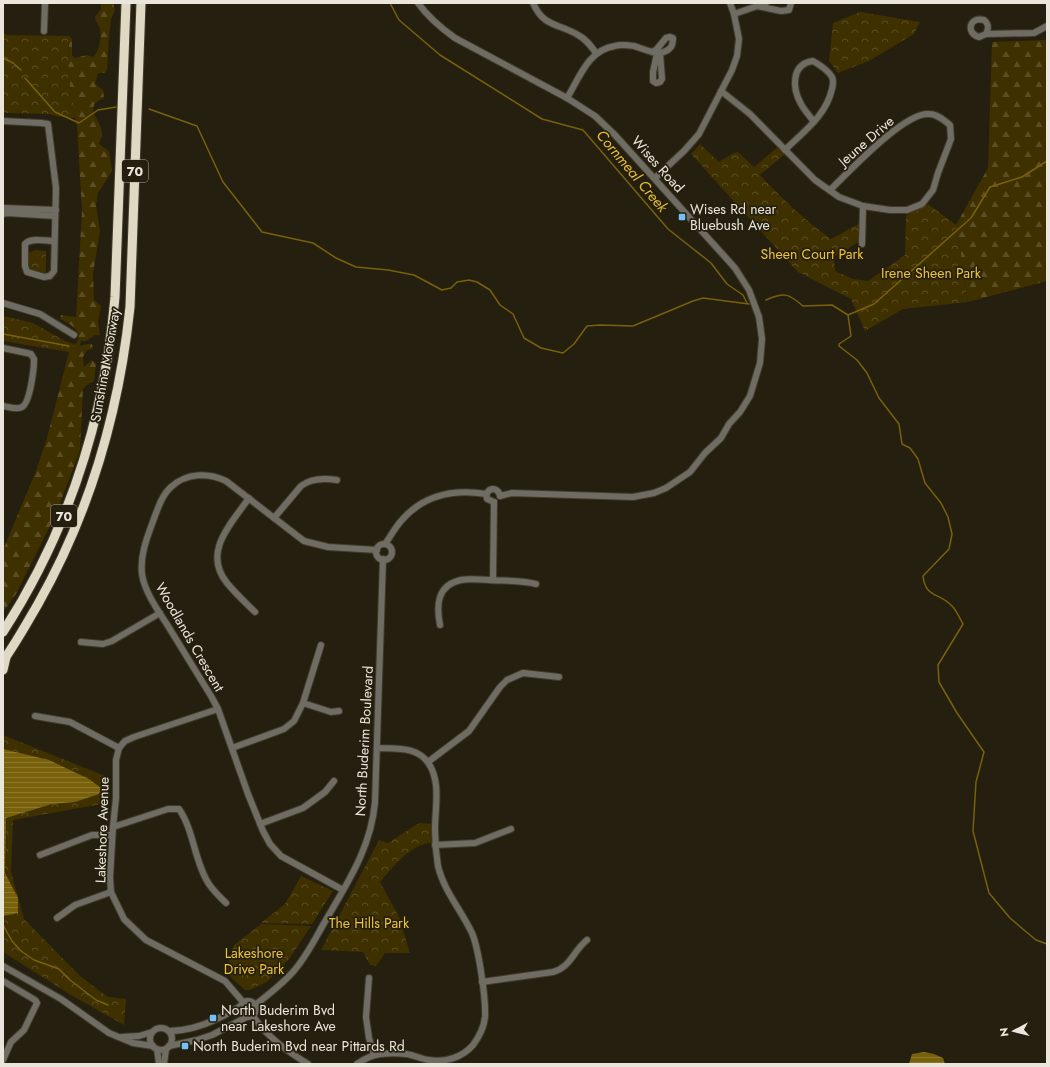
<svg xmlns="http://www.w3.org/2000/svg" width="1050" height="1067" viewBox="0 0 1050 1067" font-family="Jost,sans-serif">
  <defs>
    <pattern id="forest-firs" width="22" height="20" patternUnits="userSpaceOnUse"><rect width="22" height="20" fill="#3f3000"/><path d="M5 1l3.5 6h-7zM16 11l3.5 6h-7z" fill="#5b4e25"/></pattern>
    <pattern id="park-crowns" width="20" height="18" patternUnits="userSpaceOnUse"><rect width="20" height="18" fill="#3f3000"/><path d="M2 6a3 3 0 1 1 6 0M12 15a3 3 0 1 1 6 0" fill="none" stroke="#5b4e25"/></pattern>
    <pattern id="water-rules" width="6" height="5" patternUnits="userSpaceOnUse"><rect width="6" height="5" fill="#79610b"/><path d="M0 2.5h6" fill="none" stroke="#8c782e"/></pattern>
  </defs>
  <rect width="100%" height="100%" fill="#251f0f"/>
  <!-- forest -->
  <g fill="url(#forest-firs)">
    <path d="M101,3H113L115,10L111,19L109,37L107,70L104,73H98L95,84L103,90L104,98C82,107 100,118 102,132C102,136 100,141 99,144L109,151L112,171L98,193L96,205L100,231L93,274L94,300L101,306L98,322L100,335H95L86,341H81L80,346L87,344H92L93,349L87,350L83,357L84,367L92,360L96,364L94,381L88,384L83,389L80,450L56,514L16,594L3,612V550L36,471L47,438L69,352C71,348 77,343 78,339C81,329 67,322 60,319L61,315L76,317L82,210L77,126L68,75L69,36L72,39V55L75,58L87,55L93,57C99,52 102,36 100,29C98,23 96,23 95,17L101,9Z"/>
    <path d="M1047,40V281L968,302L956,225L988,168L992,42Z"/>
  </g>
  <!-- park -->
  <g fill="url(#park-crowns)">
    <path d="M860,12L920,22L914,34L869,61L838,73L829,61L833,23Z"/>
    <path d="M3,33L7,35L69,36L68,75L76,118L60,117L50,114L3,113Z"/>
    <path d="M700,144L719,162L732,154L738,152L754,167L778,147L785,154L760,175C782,199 805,220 831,239L860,223V241L834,257L835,271L853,279L868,281L905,255L906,215L928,204L956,225L968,302L903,309L865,331L851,299L798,272L691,154Z"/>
    <path d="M35,250L46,251V271L43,274L29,270L27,266L28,253Z"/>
    <path d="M3,316L33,323L67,342L75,344L69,352L3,341Z"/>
    <path d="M3,735L110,778L107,803L13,820L11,872L24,919L81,977L108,997L126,999L124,1025L71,995L3,952Z"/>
    <path d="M419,823L433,824V842C409,845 395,865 380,882L399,917L410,953H385L376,966L370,965L363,952L321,950L379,840L388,843Z"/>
    <path d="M301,876L333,891L312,924L261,923L285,904Z"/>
    <path d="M261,924L311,926L290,958L267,982L250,990H245L225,972L234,945Z"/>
  </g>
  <!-- water -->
  <g fill="url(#water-rules)">
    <path d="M3,749L49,760L89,779L101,788L99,794L75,802L52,804L6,818L5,873L18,898V913L3,916Z"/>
    <path d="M924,1052L934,1054L943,1058L945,1064H909L912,1054Z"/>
  </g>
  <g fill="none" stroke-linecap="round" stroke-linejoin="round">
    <!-- stream -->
    <g stroke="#79610b" stroke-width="1.5">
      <path d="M390,3L399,20L440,55L542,119L583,130L668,229L711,263L727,284L743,295L747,303"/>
      <path d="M3,58L13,63L21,70"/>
      <path d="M25,78L55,112L79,123L98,110L116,107"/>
      <path d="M149,109L197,126L223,182L262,232L313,243L336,258L356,267L388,270L414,275L442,290L451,288L457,282L469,280L477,282L490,290L500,305L513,314L524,338L541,348L563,353L574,344L587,326L600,325L633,326L693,301L703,298L749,304"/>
      <path d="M766,300C784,292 788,293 803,306L832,305L848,315L851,336L839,344V346L857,360L867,373L879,398L899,424L902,444L910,448L918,459L925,483L941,503L948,517L952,534L949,549L923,576C925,597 939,593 951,605C956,609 960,619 963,624L938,665L939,682L957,713L984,752L976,782L973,831L989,893L1010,918L1024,930L1036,940L1047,944"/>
      <path d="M848,315L874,304L971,218L990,187L1022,177L1047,161"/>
      <path d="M3,334L69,346"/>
      <path d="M3,925L12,941L21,951L34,960L59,969L70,980L96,1000L108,1005"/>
    </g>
    <defs>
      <g id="minor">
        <path d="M418,3C428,17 441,28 455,38L567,98L595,116L615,135L735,268L749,290L759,317L762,339L760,363L750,396L740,412L729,424L721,438L705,453L690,472L666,488L654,493L633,497L512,493L500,496"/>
        <path d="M533,3C544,28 559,23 578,35C586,39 591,46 596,53"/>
        <path d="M757,6L781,11L789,10L791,3"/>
        <path d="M734,14L766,3"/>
        <path d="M44,31L45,3"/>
        <path d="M986,34C989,28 989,24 984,20C970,16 965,33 979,37L986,34L1034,33L1047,26"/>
        <path d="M658,49L653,72V81L656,83L660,82L662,79L660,53"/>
        <path d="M721,91L750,114L815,180L839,197L863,206L890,210H907L922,204L933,190L938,173L951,139L950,125C944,120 937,114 929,114C904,112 849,172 830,190"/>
        <path d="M567,98C580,77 588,50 615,46C621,44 627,45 634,46C645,49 661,59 671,47C673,44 673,42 673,38L670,37L666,38L656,50L652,52"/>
        <path d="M3,121L41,123L48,124L56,188L54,271L50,276L44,277L27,272L25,266V244C31,237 46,241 54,241"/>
        <path d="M785,150C803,132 826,116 832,89C833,85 834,81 832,77C828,70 820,65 813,61C791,64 792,88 801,104C804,110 810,116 814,122"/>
        <path d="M655,178L684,151L699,134L732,70L737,56L739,39L734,14L730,3"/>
        <path d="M3,208L56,210"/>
        <path d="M3,214L7,213L55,216"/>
        <path d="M862,244L863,206"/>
        <path d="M3,303L40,314L74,335"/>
        <path d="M3,348L27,353L31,354L34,359C34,369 30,403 22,407C17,410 8,407 3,406"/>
        <path d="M249,498C231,524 202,552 227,583C236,594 246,603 255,612"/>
        <path d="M494,502L487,499C484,488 498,485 500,496"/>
        <path d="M274,518L301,486C311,478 325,478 337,480"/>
        <path d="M385,544C390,537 395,528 401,521C423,495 454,489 486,494"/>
        <circle cx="384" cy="552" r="8"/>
        <path d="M493,580L494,502"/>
        <path d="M440,625C436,605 437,585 461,580C470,578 480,580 489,580C505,581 521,580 536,584"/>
        <path d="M81,642L103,644L112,641L160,613"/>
        <path d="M303,703L331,712L339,711"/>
        <path d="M218,709L134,737L125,741L119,748L116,760V798L113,827L110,877L111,892L124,919L146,940L225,981L243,1002"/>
        <path d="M35,716L70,722L119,748"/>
        <path d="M232,748L284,729L294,721L303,703L321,645"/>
        <path d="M428,762L469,731L500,687L507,680L523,673L559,677"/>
        <path d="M260,824L303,808L325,792L334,781"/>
        <path d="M113,827L168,809H179C193,829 194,857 206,879C210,888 219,896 226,903"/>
        <path d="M435,845L475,843L511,829"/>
        <path d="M40,855L92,835H112"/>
        <path d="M343,890L281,856L270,844L263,831L248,794L218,709L211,696C197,673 182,649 168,626C159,612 144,591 142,574C140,557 146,540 152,524C157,511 161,496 171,487C186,473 208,472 226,481L304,541L328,547L377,550"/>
        <path d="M57,918L75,905L111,892"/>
        <path d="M3,966L61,999L109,1033L133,1043L153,1046"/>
        <path d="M369,978L366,1017L369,1038L374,1055"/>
        <path d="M3,981L35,1000L37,1003L24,1030L11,1042L3,1060"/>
        <path d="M482,982L553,972C571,967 573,951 587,940"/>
        <circle cx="248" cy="1009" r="8"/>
        <path d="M255,1005C268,995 281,985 292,973C305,959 314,941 323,925C346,885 371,849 375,802L383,559"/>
        <path d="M253,1016C267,1037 287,1051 308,1064"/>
        <circle cx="161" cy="1039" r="11"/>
        <path d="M169,1031C195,1031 218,1020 239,1007"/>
        <path d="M122,1037L139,1036L152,1032"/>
        <path d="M169,1046L197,1040L212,1035L245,1018"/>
        <path d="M157,1049L159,1064"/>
        <path d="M164,1064L166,1049"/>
        <path d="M357,1064C364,1059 372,1055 381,1054C389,1053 398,1053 406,1054C414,1055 421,1059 429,1060C445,1063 463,1057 473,1045C479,1037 484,1027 485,1017C486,999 479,950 472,933C461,910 444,891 438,866C436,854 435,841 435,829C435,809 441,782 429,764C418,746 396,749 377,748"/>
      </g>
      <g id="highway">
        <path d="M3,632C68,531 105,417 115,297L126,3"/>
        <path d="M3,661C16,643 27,623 38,604C90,512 119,412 130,307L141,3"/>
        <path d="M3,670L6,657"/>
      </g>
    </defs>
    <!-- minor casing -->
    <use href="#minor" stroke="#413b2c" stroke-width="8"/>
    <!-- highway casing -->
    <use href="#highway" stroke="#413b2c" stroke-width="11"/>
    <!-- minor -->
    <use href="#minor" stroke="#6f6c63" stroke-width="6"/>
    <!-- highway -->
    <use href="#highway" stroke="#dfd8c3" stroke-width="9"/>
  </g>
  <!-- markers -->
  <g fill="#74c0f6" stroke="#251f0f" stroke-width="1.5">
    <rect x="678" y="213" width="8" height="8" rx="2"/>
    <rect x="209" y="1014" width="8" height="8" rx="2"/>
    <rect x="181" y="1042" width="8" height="8" rx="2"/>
  </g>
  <g text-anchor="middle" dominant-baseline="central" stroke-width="3.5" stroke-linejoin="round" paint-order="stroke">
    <!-- shield labels -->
    <g fill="#251f0f" stroke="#afaa9e" stroke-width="1">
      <rect x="122" y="160" width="26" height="22" rx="3"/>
      <rect x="51" y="505" width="26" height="22" rx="3"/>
    </g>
    <g font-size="13" font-weight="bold" fill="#eae6db">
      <text x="135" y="171">70</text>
      <text x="64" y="516">70</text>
    </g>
    <!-- street labels -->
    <g font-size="14" fill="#eae6db" stroke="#251f0f">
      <text transform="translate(866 141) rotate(-41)">Jeune Drive</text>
      <text transform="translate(658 164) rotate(48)">Wises Road</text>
      <text transform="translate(105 365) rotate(-80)">Sunshine Motorway</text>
      <text transform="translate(190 637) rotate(60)">Woodlands Crescent</text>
      <text transform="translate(364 741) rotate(-87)">North Buderim Boulevard</text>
      <text transform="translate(102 830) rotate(-88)">Lakeshore Avenue</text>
    </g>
    <!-- poi labels -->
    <g font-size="14" fill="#eae6db" stroke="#251f0f" text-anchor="start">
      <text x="690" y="209">Wises Rd near<tspan x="690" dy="16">Bluebush Ave</tspan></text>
      <text x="221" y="1010">North Buderim Bvd<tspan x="221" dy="16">near Lakeshore Ave</tspan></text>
      <text x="193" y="1046">North Buderim Bvd near Pittards Rd</text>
    </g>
    <!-- park labels -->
    <g font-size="14" fill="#efc43a" stroke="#251f0f">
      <text x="812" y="254">Sheen Court Park</text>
      <text x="931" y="273">Irene Sheen Park</text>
      <text x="369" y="923">The Hills Park</text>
      <text x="254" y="953">Lakeshore<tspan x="254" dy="16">Drive Park</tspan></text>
    </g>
    <!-- water labels -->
    <g font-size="15" font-style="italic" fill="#e8be32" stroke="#251f0f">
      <text transform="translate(632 171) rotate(50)">Cornmeal Creek</text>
    </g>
  </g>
  <!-- border -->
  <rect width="1050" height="1067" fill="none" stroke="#eae6db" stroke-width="8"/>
  <!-- north arrow -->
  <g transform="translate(1014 1031) rotate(263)" stroke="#251f0f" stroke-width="3" paint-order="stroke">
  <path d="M0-3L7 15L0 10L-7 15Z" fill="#eae6db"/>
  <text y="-6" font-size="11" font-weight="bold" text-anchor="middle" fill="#eae6db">N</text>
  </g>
</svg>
